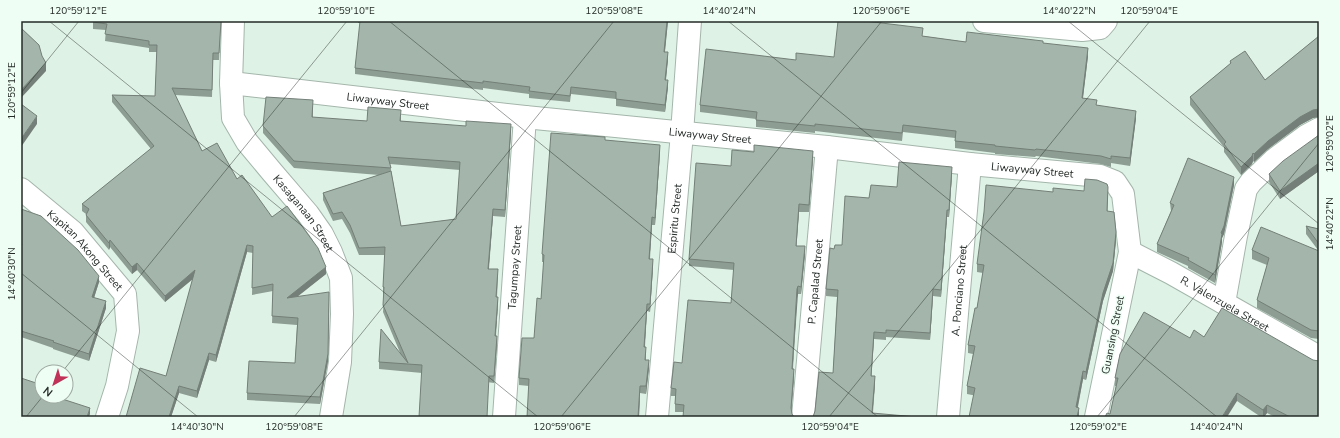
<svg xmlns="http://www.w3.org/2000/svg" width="1340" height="438" viewBox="0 0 1340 438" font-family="'Nunito Sans',sans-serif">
  <rect width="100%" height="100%" fill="#dff2e6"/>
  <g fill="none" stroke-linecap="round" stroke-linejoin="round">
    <defs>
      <g id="minor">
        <path id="s1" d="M233,21L231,83L233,118L247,142L272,172L308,214L322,234L331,252L341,278L342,314L340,362L331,417"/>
        <path id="s2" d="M231,83L525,117L827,147L970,164L1100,176L1115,182L1123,194L1130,252L1096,417"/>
        <path id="s3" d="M21,189L73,232L125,294L128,331L117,386L107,417"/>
        <path id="s4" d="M1130,252L1171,273L1319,357"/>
        <path d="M1224,303L1236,236L1246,189L1251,182L1275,159L1306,136L1319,129"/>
        <path id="s5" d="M504,417L525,117"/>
        <path id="s6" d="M803,417L827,147"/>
        <path id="s7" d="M948,417L970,164"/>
      </g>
      <g id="tertiary">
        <path d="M984,21L1082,30L1100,28L1106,21"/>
        <path id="s8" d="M657,417L682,133L690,21"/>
      </g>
    </defs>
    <!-- minor casing -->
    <use href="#minor" stroke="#a4b6ab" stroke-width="24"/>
    <!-- tertiary casing -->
    <use href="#tertiary" stroke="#a4b6ab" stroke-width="24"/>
    <!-- minor -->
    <use href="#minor" stroke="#fff" stroke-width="22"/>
    <!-- tertiary -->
    <use href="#tertiary" stroke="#fff" stroke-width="22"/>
  </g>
  <!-- wall -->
  <g fill="#8d9d93" fill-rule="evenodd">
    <path d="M221,21L219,60H213L212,97L175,95L202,151L237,179L272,217L326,274L297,296L328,361L320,404L247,400V393L295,363L297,325L272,323L273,291L252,295L253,253L247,252L216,362L209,360L197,398L179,393L171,417H126L166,376L193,279L165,302L137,270L132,274L110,247L109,250L86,222V214L82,211V204L151,149L112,102V95L155,96L157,52H149V48L105,41L106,30L93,29V22Z"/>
    <path d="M358,21H668L665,52L668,59L666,80L668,87L665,112L616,106V99L571,94L570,102L529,98V94L483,88V90L355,74V68L360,23H358Z"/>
    <path d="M923,36L966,42L1043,43L1088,56L1083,98L1097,105L1136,118L1130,166L1111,163V167L1101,164L1036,156L1035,157L995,154V153L955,148V138L903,132L902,141L815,131V133L756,127V119L700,112V105L796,60L834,57Z"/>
    <path d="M1319,36V117L1313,118L1300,125L1268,149L1254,162L1253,161L1252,164L1241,175L1224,152V147L1190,105V97L1230,64V61L1265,80Z"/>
    <path d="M313,107V118L367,121L401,117V121L511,132L505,217L493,216L489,269L498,277L497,297L498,304L496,336L497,343L494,383L422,373L379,369V362L401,355L383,312L384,294H383V287L385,255H359L350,233L342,219L333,221L323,200V193L379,175L294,168L263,133V126ZM390,164L460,170L456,219L401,226Z"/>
    <path d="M1319,135V171L1280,199L1269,182V174Z"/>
    <path d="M605,140L660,152L655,225H652L650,259L653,267L650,312L647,311L645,347L646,355V360L649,368L646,394L640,393L639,417H527L529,386L519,385V378L534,338L541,299L544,262H542V254Z"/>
    <path d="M813,158L809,212H799L796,246L805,254L801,294H798L797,296L793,369L794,377L791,411L684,412H675V396H671V388L682,363L731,303L734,270L689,266V259L731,166Z"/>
    <path d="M952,174L949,217H947L941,297L933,296L930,340L886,337V340L874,339L871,376L875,384L873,413L813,416L833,373L837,297L826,296V289L834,249L842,245L869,198L897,187Z"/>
    <path d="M1234,185L1224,234L1222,238V242L1215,283L1188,268V266L1157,252V244L1171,211L1170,203Z"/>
    <path d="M1053,192L1108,195L1107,212L1116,240L1113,271L1103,301L1086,380L1083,379L1078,407L1079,416L967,394V386L973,354L968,353V345L977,308L983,273L977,272V264Z"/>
    <path d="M21,209L99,282L94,298L106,308L89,361L53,349V348L21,337Z"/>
    <path d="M1306,226L1319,229V339L1311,338L1257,308V300L1267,265L1252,259V250H1318L1306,234Z"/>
    <path d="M1120,354L1319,417H1275L1267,413L1264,417H1261L1237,401L1110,414L1116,386H1115V378Z"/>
  </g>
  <!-- shaded-wall -->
  <g fill="#737f78">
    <path d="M667,21H668L664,59V52Z"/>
    <path d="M1088,48V56L1082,105V98Z"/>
    <path d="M668,52V59L665,87V80Z"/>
    <path d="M46,63V71L21,98V90Z"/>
    <path d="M668,80V87L665,112V105Z"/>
    <path d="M1319,109V117L1313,118L1300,125L1268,149L1254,162V154L1268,141L1300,117L1313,110Z"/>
    <path d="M1136,111V118L1130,166V158Z"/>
    <path d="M37,116V124L21,147V139Z"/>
    <path d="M511,124V132L505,217V210Z"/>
    <path d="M660,145V152L655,225V218Z"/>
    <path d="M813,151V158L809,212V205Z"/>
    <path d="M1253,153V161L1252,164L1241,175V167Z"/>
    <path d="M1319,163V171L1280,199V191Z"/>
    <path d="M952,167V174L949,217V210Z"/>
    <path d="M1234,177V185L1224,234L1222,238V242L1215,283V275L1221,233Z"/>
    <path d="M1108,187V195L1107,219V211Z"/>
    <path d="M799,204V212L796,253V246Z"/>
    <path d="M493,209V216L488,276V269Z"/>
    <path d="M947,210V217L941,297V290Z"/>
    <path d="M652,217V225L649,266V259Z"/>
    <path d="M1116,232V240L1113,271L1103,301L1086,380V372Z"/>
    <path d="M110,240V247L109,250V243Z"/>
    <path d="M247,245V252L216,362V355Z"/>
    <path d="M805,246V254L801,294V287Z"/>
    <path d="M653,259V267L650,312V304Z"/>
    <path d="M137,263V270L132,274V267Z"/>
    <path d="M326,267V274L287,305V298Z"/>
    <path d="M195,270V277L165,302V296Z"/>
    <path d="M99,276V282L92,304V297Z"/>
    <path d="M798,286V294L792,377L797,289Z"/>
    <path d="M933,289V296L930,340V333Z"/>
    <path d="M498,297V304L495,343V336Z"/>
    <path d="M329,299L328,361L320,404V397Z"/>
    <path d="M106,301V308L89,361V354Z"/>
    <path d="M647,304V311L644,355V347Z"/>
    <path d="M874,332V339L871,383V376Z"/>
    <path d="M497,336V343L494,383V376Z"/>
    <path d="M209,353V360L197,398V391Z"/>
    <path d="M649,360V368L646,394V386Z"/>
    <path d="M794,369V377L791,416V408Z"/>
    <path d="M1083,371V379L1076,415V407Z"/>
    <path d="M875,376V384L872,417Z"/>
    <path d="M39,384V391L37,398V391Z"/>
    <path d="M179,386V393L171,417H169Z"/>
    <path d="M640,386V393L639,417H638Z"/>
    <path d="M1237,393V401L1227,417H1222Z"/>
    <path d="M1267,405V413L1264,417H1263V410Z"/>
    <path d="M90,408V414L89,417H87Z"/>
    <path d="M1079,408V416L1078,417H1077Z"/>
  </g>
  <!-- building -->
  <g fill="#a4b6ab" stroke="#737f78">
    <path d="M93,21H221L219,53H213L212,90L172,88L202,151L217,143L237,179L242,175L272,217L287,206L318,248L326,267L287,298L329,292L328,354L320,397L247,393L249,361L295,363L298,318L272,316L273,284L252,288L253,246L247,245L216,355L209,353L197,391L179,386L169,417H126L140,368L166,376L195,270L165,296L137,263L132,267L110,240L109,243L86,215L89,209L82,204L154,146L112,95L155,96L157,45H149V41L105,34L107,24L93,22Z"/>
    <path d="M360,21H667L664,52H668L665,80H668L665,105L616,99V92L571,87L570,96L529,91L530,87L483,81V83L355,68Z"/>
    <path d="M838,21H865L923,28L922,36L966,42L967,32L1043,41V43L1088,48L1082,98L1097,100L1096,105L1136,111L1130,158L1111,156V159L1101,156L1036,149L1035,150L995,146V145L955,141L956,131L903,125L902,133L815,124V126L756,120L757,112L700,105L706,49L796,60V53L834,57Z"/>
    <path d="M21,28L39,45L42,56L46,63L21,90Z"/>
    <path d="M1319,36V109L1313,110L1300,117L1268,141L1254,154L1253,153L1252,156L1241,167L1224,144L1226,142L1190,97L1231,63L1230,61L1245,51L1265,80Z"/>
    <path d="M266,97L313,100L312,117L367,121L368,107L401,110L400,121L466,126V121L511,124L505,210L493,209L488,269H498L496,297H498L495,336H497L494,376H489L487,417H419L422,365L379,362L381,329L408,363L383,305L384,287H383L385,247L359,248L350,225L342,212L333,214L323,193L391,171L401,226L456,219L460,162L388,157L391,168L294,161L263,126Z"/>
    <path d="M21,104L37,116L21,139Z"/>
    <path d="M551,133L605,137V140L660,145L655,218L652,217L649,259H653L650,304H647L644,347H646L645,360H649L646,386H640L638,417H527L529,379L519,378L522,338H534L537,298L541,299L544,255L542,254Z"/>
    <path d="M1319,135V163L1280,191L1269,174L1283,161Z"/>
    <path d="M754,145L813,151L809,205L799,204L796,246H805L801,287L798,286L797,289L792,369H794L791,408L792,414L794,417H683L684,405L675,404L676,389L671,388L674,362L682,363L688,300L731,303L734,263L689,259L696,163L731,166L732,150L754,152Z"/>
    <path d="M1188,158L1234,177L1224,226L1221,233L1222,234L1215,275L1188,260L1189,258L1157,244L1174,205L1170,203Z"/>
    <path d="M899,162L952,167L949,210H947L941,290L933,289L930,333L886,330V333L874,332L871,376H875L872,413L917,417H813L815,411L819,372L833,373L838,290L826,289L830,248L834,249L835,245H842L845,196L869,198L871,185L897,187Z"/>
    <path d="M1085,179L1097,180L1107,184L1108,187L1107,211L1114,212L1116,232L1113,263L1103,293L1086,372L1083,371L1076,407L1079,408L1077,417H969L975,388L967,386L975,346L968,345L975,308H977L984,265L977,264L984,212L986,185L1053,192V188L1084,191Z"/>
    <path d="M21,209L41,216L78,250L99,276L92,297L106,301L89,354L53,342L54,341L21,331V246L22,244H21Z"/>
    <path d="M1306,226L1319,229V244Z"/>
    <path d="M1261,227L1319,251V331L1311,330L1257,300L1269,258L1252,250Z"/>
    <path d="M1222,308L1313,360L1319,361V417H1290L1267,405L1263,410L1237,393L1222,417H1105L1107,413L1110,414L1118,378H1115L1120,354L1144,312L1190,338L1194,330L1204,337Z"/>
    <path d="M21,378L39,384L37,391L42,392V396H53L90,408L87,417H21Z"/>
  </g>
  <!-- ticks -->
  <path fill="none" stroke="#242b27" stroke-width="1" stroke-opacity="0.45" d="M49,21L538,417M389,21L878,417M728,21L1217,417M1068,21L1319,224M21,93L79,21M21,273L198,417M62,372L347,21M26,417L43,396M294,417L614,21M561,417L882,21M829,417L1150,21M1097,417L1319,143"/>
  <g text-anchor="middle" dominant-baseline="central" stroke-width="3" stroke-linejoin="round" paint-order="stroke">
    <!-- street labels -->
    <g font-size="11" fill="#242b27" stroke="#effef5">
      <text stroke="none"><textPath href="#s2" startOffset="158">Liwayway Street</textPath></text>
      <text stroke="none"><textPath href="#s2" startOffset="482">Liwayway Street</textPath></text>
      <text stroke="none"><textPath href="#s2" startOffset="806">Liwayway Street</textPath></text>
      <text stroke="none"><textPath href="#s1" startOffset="216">Kasaganaan Street</textPath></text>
      <text stroke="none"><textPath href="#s8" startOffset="199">Espiritu Street</textPath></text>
      <text stroke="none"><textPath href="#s3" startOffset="89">Kapitan Akong Street</textPath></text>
      <text stroke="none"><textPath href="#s5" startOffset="150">Tagumpay Street</textPath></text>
      <text stroke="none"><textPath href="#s6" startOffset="136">P. Capalad Street</textPath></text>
      <text stroke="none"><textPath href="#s7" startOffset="127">A. Ponciano Street</textPath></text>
      <text stroke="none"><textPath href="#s4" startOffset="108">R. Valenzuela Street</textPath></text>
      <text transform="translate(1113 335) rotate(-79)">Guansing Street</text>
    </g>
  </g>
  <!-- border -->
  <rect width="1340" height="438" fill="none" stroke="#effef5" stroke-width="44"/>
  <!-- north arrow -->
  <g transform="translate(54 384) rotate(219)"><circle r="19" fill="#effef5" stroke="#9eaaa3"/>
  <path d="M0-3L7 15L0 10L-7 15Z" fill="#c13259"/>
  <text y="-6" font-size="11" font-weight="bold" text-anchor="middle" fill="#242b27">N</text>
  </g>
  <rect x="22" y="22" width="1296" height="394" fill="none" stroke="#242b27" stroke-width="1.5"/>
  <g font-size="10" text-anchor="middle" fill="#242b27">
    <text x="78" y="14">120°59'12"E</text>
    <text x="346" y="14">120°59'10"E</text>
    <text x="614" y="14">120°59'08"E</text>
    <text x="729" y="14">14°40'24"N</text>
    <text x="881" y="14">120°59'06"E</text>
    <text x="1069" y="14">14°40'22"N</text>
    <text x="1149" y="14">120°59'04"E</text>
    <text transform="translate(11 91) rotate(-90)" y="4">120°59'12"E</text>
    <text transform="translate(1329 144) rotate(-90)" y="4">120°59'02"E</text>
    <text transform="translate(1329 224) rotate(-90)" y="4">14°40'22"N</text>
    <text transform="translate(11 274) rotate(-90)" y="4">14°40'30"N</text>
    <text x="197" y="430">14°40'30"N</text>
    <text x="294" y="430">120°59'08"E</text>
    <text x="562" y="430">120°59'06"E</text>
    <text x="830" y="430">120°59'04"E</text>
    <text x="1098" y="430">120°59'02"E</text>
    <text x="1216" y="430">14°40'24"N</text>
  </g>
</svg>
